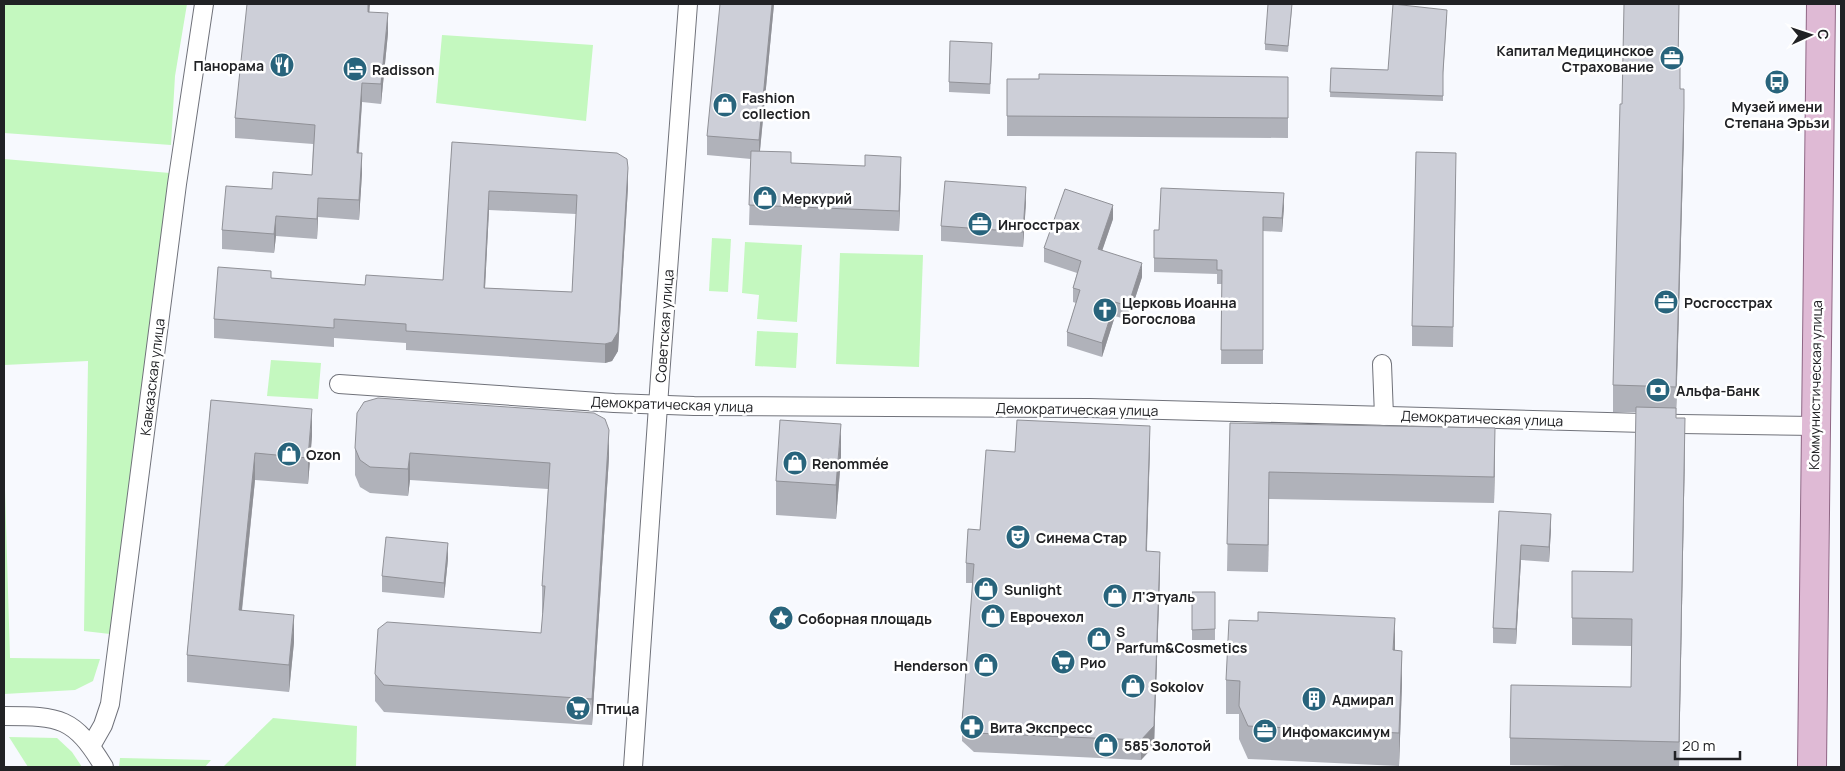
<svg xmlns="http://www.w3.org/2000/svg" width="1845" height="771" viewBox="0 0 1845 771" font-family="Manrope,sans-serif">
  <rect width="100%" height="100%" fill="#f7f9fe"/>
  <!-- green -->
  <g fill="#c4f8bf">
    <path d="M4,4H187L175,76L171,145L4,133Z"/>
    <path d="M442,35L593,45L586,121L436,103Z"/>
    <path d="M4,159L170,173L110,634L84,631L88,361L4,365Z"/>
    <path d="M712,238L731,239L728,292L709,291Z"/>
    <path d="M745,242L802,245L797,322L757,319L759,295L742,293Z"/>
    <path d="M840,253L923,255L919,367L836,364Z"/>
    <path d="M757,331L798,333L796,368L755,366Z"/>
    <path d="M271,360L321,363L318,399L267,396Z"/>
    <path d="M4,456L10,658L100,659L93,681L75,690L4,694Z"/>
    <path d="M273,718L357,726L356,767H223Z"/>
    <path d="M9,737L57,738L72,752L82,767H28Z"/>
    <path d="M120,758H121L211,760L205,767H119Z"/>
  </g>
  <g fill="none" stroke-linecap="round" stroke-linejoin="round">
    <defs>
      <g id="minor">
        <path d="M1382,364L1384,416"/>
        <path d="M339,384L614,403L694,406L1090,408L1681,424L1815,426"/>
        <path d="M4,716C60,716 74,717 104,767"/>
        <path d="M91,746L103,725L110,704L177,184L204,4"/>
        <path d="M633,767L660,377L688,4"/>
      </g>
      <path id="primary" d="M1812,767L1821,4"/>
    </defs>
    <!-- minor casing -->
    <use href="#minor" stroke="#70727a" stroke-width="20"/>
    <!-- primary casing -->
    <use href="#primary" stroke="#8f6785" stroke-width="30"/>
    <!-- minor -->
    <use href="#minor" stroke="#fff" stroke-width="18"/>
    <!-- primary -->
    <use href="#primary" stroke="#dfbad5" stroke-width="28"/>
  </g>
  <!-- wall -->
  <g fill="#b0b2ba" fill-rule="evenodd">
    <path d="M774,4L760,151L791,163L901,176L899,231L749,225L751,159L707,155V136Z"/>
    <path d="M1679,4L1678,62L1684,134L1676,418L1685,445L1679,767H1622L1510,765V738L1631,687L1632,646L1572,645V618L1633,572L1636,412H1613V385L1622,104Z"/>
    <path d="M1292,8L1288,52L1265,50V44Z"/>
    <path d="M369,12L388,33L381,104L362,102L359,153L362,173L359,220L318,217L317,239L276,236L274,253L222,249V230L272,189L312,175L313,144L235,138V118Z"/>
    <path d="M1447,15L1443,76V101L1330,97L1331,68L1388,70Z"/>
    <path d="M992,53L990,94L949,92V82Z"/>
    <path d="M1288,77V138L1007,136V79H1039Z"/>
    <path d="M452,142L628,187L618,351L612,361L605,363L406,350V343L334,338V347L214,338V319L271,278L365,285L443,280ZM489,210L576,214L572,292L485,288Z"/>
    <path d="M1456,173L1453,347L1412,346V326Z"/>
    <path d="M1026,202L1023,247L941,241V226Z"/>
    <path d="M1284,207L1282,232L1263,231V364H1221L1222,284H1217V274L1154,272V230H1159Z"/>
    <path d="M1113,219L1102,250L1142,277L1128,320L1115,316L1102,357L1067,346V332L1076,303L1073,302V288L1077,273L1044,262V248Z"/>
    <path d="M211,400L312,436L308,484L255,480L242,611L294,642L289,692L187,682V655Z"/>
    <path d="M1230,423L1495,455L1494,503L1269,499L1268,572L1227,571Z"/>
    <path d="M1150,446L1147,551L1160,572L1154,746L1141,760L974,752L962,741V722L973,583H966V563L1015,452Z"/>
    <path d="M355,448L609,457L592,725L384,712L375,701V674L541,633L543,613H542V586L548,489L410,480L408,496L370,493L360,487L355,475Z"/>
    <path d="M841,458L836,519L776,515V481Z"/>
    <path d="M1499,511L1551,529L1549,562L1521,560L1516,644L1493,643V628Z"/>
    <path d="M448,559L444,598L382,592V576Z"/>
    <rect x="1192" y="592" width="23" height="48"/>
    <path d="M1395,650L1402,684L1399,766L1248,759L1239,739V714H1226V680Z"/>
  </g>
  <!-- shaded-wall -->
  <g fill="#909197">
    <path d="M368,4H370L368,31Z"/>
    <path d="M772,4H774L759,160V140Z"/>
    <path d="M388,13V33L381,104V84Z"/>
    <path d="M362,83V102L357,172V153Z"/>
    <path d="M1684,89V134L1676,413V387Z"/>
    <path d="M362,153V173L359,220V200Z"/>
    <path d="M901,157V176L899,231V211Z"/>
    <path d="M628,168V187L618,351L612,361L605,363V344Z"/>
    <path d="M1026,187V202L1023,247V232Z"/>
    <path d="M489,191V210L484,307V288Z"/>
    <path d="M1284,193V207L1282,232V218Z"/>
    <path d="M318,198V217L317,239V219Z"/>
    <path d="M1113,205V219L1098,263V249Z"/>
    <path d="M276,216V236L274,253V234Z"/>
    <path d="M1142,263V277L1128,320V306Z"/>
    <path d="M1115,302V316L1102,357V343Z"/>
    <path d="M312,409V436L308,484V458Z"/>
    <path d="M1685,418V445L1679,767V742Z"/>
    <path d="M841,424V458L836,519V485Z"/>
    <path d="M1150,426V446L1146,571V551Z"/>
    <path d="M1495,428V455L1494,503V477Z"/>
    <path d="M609,430V457L592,725V699Z"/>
    <path d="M255,453V480L239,637V610Z"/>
    <path d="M410,453V480L408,496V469Z"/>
    <path d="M1269,472V499L1268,572V545Z"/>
    <path d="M1551,514V529L1549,562V547Z"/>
    <path d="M448,543V559L444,598V583Z"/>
    <path d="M1521,545V560L1516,644V629Z"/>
    <path d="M1160,552V572L1154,746L1141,760V740Z"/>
    <path d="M294,615V642L289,692V665Z"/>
    <path d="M1395,618V652L1393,650Z"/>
    <path d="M1402,651V684L1399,766V733Z"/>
  </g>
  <!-- building -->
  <g fill="#cdcfd8" stroke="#909197" fill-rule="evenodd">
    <path d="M247,4H368V12L388,13L381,84L362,83L357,153H362L359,200L318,198L317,219L276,216L274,234L222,230L226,186L272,189L273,172L312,175L315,125L235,118Z"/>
    <path d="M720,4H772L759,140L707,136Z"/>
    <path d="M1268,4H1292L1288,46L1265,44Z"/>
    <path d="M1393,4L1447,10L1443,72V96L1330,92L1331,68L1388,70Z"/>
    <path d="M1624,4H1679L1678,62H1680V89H1684V108L1676,387L1613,385L1620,104H1622Z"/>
    <path d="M950,41L992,43L990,84L949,82Z"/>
    <path d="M1039,74L1288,77V118L1007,116V79H1039Z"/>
    <path d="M452,142L617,153L627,159L628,168L618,332L612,342L605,344L406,331V324L334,319V328L214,319L218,267L271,271V278L365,285L366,275L443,280ZM489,191L577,195L572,292L484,288Z"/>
    <path d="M751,151L791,152V163L865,166V155L901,157L899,211L749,205Z"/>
    <path d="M1416,152L1456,153L1453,327L1412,326Z"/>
    <path d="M945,181L1026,187L1023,232L941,226Z"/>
    <path d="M1161,188L1284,193L1282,218L1263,217V350H1221L1222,270H1217V260L1154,258V230H1159Z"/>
    <path d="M1065,189L1113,205L1098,249L1142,263L1128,306L1115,302L1102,343L1067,332L1080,290L1073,288L1081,261L1044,248Z"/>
    <path d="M378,398L594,413L605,419L609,430L592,699L384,685L375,674L378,629L387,622L541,633L545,586H542L550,463L410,453L408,469L370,467L360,460L355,448L357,413L364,402Z"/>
    <path d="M211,400L312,409L308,458L255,453L239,610L294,615L289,665L187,655Z"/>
    <path d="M1636,407L1676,408V418H1685L1679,742L1510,738L1511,685L1631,687L1632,619L1572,618V571L1633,572Z"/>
    <path d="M780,420L841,424L836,485L776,481Z"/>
    <path d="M1017,420L1150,426L1146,551L1160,552L1154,726L1141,740L974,733L962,722L974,564L966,563L968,529L980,530L986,450L1015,452Z"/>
    <path d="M1230,423L1495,428L1494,477L1269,472L1268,545L1227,544Z"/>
    <path d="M1499,511L1551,514L1549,547L1521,545L1516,629L1493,628Z"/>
    <path d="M386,537L448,543L444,583L382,576Z"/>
    <path d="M1192,592H1215V629L1192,630Z"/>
    <path d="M1258,612L1395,618L1393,650L1402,651L1399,733L1248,726L1239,706L1240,681L1226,680L1229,620L1258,621Z"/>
  </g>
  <!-- icons -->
  <defs>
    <symbol id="office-disc" viewBox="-11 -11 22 22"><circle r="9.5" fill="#28647c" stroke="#fff"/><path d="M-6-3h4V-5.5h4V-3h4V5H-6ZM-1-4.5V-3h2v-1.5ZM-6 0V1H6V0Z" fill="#fff"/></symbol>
    <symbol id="restaurant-disc" viewBox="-11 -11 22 22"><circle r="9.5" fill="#28647c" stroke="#fff"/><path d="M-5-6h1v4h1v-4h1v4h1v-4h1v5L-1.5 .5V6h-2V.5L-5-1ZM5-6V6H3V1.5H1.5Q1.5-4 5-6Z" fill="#fff"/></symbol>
    <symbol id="hotel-disc" viewBox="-11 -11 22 22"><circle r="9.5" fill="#28647c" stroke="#fff"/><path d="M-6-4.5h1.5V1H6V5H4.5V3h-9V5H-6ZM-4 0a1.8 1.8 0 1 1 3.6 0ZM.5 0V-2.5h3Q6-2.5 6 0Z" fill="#fff"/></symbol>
    <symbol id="bus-disc" viewBox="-11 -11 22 22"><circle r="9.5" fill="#28647c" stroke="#fff"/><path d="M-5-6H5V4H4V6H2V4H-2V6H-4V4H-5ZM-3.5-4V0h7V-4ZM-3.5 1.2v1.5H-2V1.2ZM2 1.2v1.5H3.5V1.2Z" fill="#fff"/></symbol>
    <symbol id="shop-disc" viewBox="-11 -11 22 22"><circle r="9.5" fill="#28647c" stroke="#fff"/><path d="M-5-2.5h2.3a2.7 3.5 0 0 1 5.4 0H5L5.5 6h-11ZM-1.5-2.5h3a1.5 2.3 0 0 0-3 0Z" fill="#fff"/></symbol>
    <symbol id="church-disc" viewBox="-11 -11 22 22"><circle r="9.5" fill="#28647c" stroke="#fff"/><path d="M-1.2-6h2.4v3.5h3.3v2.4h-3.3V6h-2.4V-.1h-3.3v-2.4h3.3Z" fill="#fff"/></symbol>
    <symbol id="bank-disc" viewBox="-11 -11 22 22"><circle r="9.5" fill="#28647c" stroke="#fff"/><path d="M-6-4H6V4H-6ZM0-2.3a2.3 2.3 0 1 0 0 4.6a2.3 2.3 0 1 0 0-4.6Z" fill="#fff"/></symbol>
    <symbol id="theatre-disc" viewBox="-11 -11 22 22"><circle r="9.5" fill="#28647c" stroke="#fff"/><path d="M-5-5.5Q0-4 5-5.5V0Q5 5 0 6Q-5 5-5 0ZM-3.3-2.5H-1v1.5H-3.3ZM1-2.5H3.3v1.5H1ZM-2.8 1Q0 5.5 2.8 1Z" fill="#fff"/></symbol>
    <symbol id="sight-disc" viewBox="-11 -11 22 22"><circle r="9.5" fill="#28647c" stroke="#fff"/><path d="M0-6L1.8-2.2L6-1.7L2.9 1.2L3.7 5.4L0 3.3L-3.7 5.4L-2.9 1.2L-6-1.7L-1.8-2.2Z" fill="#fff"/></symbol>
    <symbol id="supermarket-disc" viewBox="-11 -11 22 22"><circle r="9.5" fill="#28647c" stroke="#fff"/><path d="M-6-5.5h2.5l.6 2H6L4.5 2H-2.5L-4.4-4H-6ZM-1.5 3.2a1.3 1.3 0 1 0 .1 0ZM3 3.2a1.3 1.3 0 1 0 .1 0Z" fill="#fff"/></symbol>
    <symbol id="building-disc" viewBox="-11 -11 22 22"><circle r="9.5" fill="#28647c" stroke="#fff"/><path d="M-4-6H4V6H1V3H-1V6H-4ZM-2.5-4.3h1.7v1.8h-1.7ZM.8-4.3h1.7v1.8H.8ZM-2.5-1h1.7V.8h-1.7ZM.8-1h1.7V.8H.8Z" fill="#fff"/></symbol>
    <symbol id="pharmacy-disc" viewBox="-11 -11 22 22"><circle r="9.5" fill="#28647c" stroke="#fff"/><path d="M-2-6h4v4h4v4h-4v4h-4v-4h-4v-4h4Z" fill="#fff"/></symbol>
  </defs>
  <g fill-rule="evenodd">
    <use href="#office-disc" x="1658" y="44" width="28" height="28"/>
    <use href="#restaurant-disc" x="268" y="51" width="28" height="28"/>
    <use href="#hotel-disc" x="341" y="55" width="28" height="28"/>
    <use href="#bus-disc" x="1763" y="68" width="28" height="28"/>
    <use href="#shop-disc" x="711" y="91" width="28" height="28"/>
    <use href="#shop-disc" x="751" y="184" width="28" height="28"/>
    <use href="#office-disc" x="966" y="210" width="28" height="28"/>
    <use href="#office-disc" x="1652" y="288" width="28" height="28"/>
    <use href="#church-disc" x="1091" y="296" width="28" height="28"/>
    <use href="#bank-disc" x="1644" y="376" width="28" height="28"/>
    <use href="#shop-disc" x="275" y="440" width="28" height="28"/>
    <use href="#shop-disc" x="781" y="449" width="28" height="28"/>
    <use href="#theatre-disc" x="1004" y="523" width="28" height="28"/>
    <use href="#shop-disc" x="972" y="575" width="28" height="28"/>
    <use href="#shop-disc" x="1101" y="582" width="28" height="28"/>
    <use href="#shop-disc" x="979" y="602" width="28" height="28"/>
    <use href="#sight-disc" x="767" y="604" width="28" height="28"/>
    <use href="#shop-disc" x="1085" y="625" width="28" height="28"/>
    <use href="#supermarket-disc" x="1049" y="648" width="28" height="28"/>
    <use href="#shop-disc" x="972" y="651" width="28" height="28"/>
    <use href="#shop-disc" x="1119" y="672" width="28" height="28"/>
    <use href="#building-disc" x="1300" y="685" width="28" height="28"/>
    <use href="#supermarket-disc" x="564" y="694" width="28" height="28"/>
    <use href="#pharmacy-disc" x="958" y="713" width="28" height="28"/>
    <use href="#office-disc" x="1251" y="717" width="28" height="28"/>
    <use href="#shop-disc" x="1092" y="731" width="28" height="28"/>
  </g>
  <g text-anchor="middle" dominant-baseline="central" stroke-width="5" stroke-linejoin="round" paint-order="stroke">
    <!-- poi labels -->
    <g font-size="14" font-weight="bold" fill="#212225" stroke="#fff" text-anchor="start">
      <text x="1654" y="50" text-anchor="end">Капитал Медицинское<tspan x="1654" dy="16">Страхование</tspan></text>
      <text x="264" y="65" text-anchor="end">Панорама</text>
      <text x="372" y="69">Radisson</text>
      <text x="742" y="97">Fashion<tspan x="742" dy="16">collection</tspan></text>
      <text x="1777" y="106" text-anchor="middle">Музей имени<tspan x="1777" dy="16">Степана Эрьзи</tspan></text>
      <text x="782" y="198">Меркурий</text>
      <text x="998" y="224">Ингосстрах</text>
      <text x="1122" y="302">Церковь Иоанна<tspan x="1122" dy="16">Богослова</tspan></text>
      <text x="1684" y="302">Росгосстрах</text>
      <text x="1676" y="390">Альфа-Банк</text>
      <text x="306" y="454">Ozon</text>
      <text x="812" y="463">Renommée</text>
      <text x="1036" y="537">Синема Стар</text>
      <text x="1004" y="589">Sunlight</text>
      <text x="1132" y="596">Л'Этуаль</text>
      <text x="1010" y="616">Еврочехол</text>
      <text x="798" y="618">Соборная площадь</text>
      <text x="1116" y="631">S<tspan x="1116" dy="16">Parfum&amp;Cosmetics</tspan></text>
      <text x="1080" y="662">Рио</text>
      <text x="968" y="665" text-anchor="end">Henderson</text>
      <text x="1150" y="686">Sokolov</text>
      <text x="1332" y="699">Адмирал</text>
      <text x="596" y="708">Птица</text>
      <text x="990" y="727">Вита Экспресс</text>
      <text x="1282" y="731">Инфомаксимум</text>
      <text x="1124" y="745">585 Золотой</text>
    </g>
    <!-- street labels -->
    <g font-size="14" fill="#212225" stroke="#fff">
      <text transform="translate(664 326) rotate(-86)">Советская улица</text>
      <text transform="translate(152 377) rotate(-83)">Кавказская улица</text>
      <text transform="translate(1815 385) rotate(-89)">Коммунистическая улица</text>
      <text transform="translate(672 404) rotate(2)">Демократическая улица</text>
      <text transform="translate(1077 409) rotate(1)">Демократическая улица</text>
      <text transform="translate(1482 418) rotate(2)">Демократическая улица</text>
    </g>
  </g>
  <!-- border -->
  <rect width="1845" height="771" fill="none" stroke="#212225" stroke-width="10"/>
  <!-- north arrow -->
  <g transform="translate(1810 35) rotate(87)" stroke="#ffffff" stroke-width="4" paint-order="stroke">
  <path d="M0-4L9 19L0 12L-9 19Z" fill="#212225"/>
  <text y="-8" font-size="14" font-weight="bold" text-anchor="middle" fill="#212225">С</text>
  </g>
  <!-- scale -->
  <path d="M1675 751v8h65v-8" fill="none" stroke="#212225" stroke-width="2.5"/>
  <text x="1682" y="751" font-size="15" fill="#212225" stroke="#ffffff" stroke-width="4" paint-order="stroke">20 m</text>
</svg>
